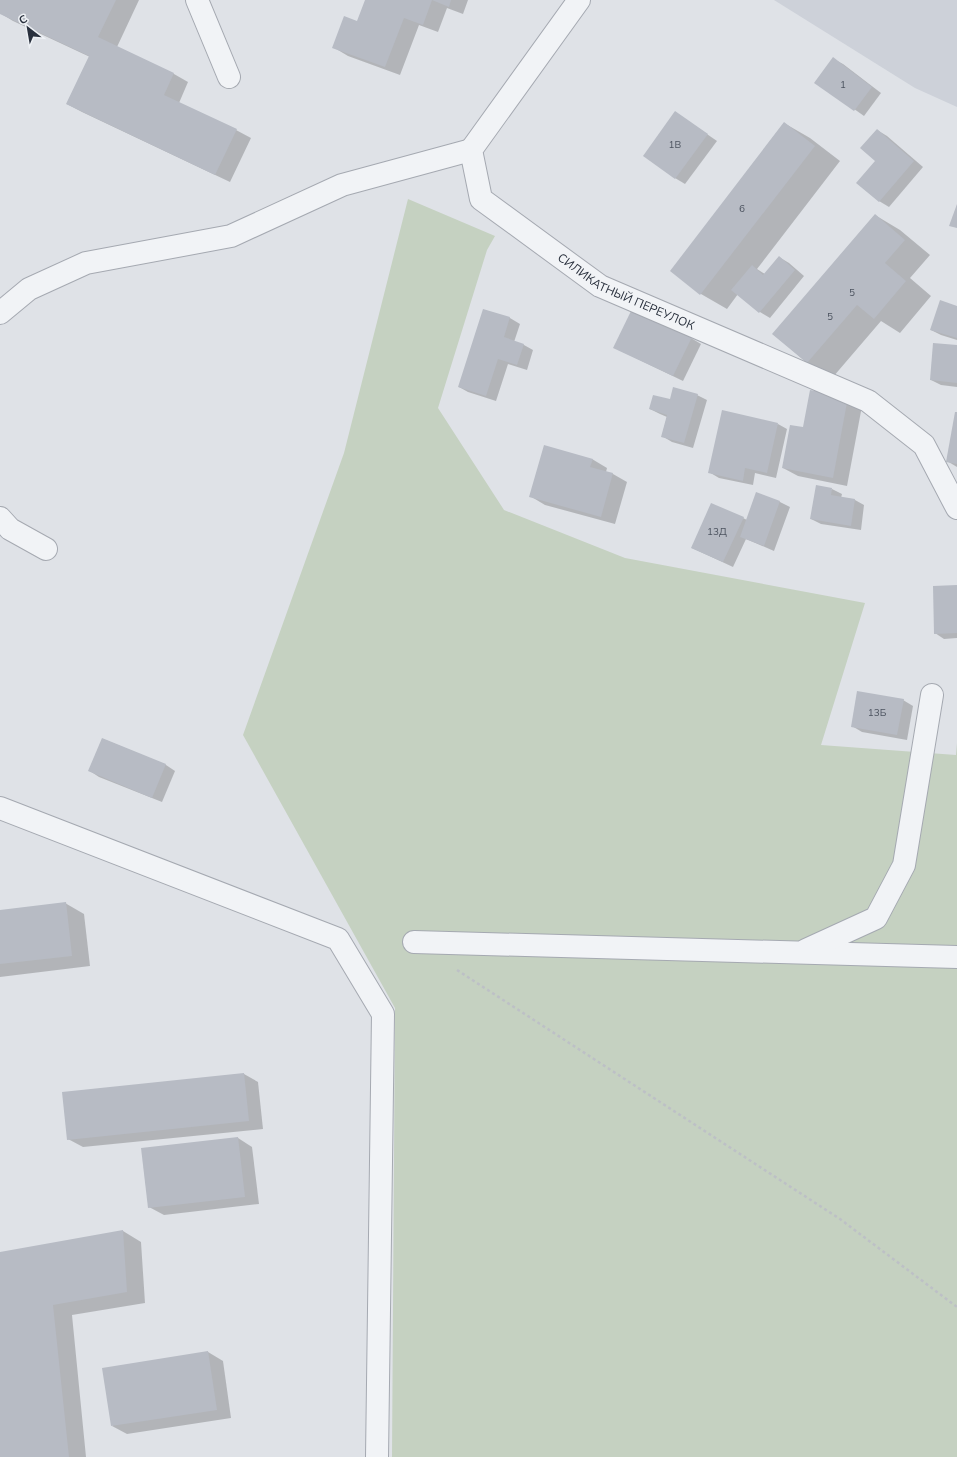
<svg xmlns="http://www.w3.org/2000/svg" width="957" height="1457" viewBox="0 0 957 1457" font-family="'Nunito Sans',sans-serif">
  <rect width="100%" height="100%" fill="#dfe2e7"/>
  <!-- built -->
  <path fill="#cdd1d9" d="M774,0H957V107L915,88Z"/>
  <!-- green -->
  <path fill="#c5d1c1" d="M408,199L495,236L487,250L438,408L504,510L625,558L865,603L821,745L956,755L957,743V1457H392L395,1008L243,735L344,453Z"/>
  <!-- shadow -->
  <g fill="#0003">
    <path d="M0,0H139L117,47L174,74L188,82L179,103L236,130L251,138L230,182L82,112L67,104L90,57L13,21L0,13Z"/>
    <path d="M366,0H468L463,14L447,8L438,32L419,25L400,75L348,56L333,47L358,22Z"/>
    <path d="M833,59L843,64L881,93L864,116L816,82Z"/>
    <path d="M675,112L717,141L685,184L675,178Z"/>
    <path d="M784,123L810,138L840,161L757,269L765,274L779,257L789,263L804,276L770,318L760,312L738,294L727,309L701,294L671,271Z"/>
    <path d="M877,130L887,136L923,167L889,207L879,201L877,161Z"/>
    <path d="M875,215L900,230L930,255L910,278L931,296L900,333L881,321L833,377L807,363L774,334Z"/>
    <path d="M957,307V340L941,335L931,330Z"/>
    <path d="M484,310L510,318L520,324L514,342L524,345L533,350L527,370L508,364L496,401L468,392L459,387Z"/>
    <path d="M691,338L701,344L683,381L615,348Z"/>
    <path d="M957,346V387L941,385L931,380Z"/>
    <path d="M697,395L707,400L693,448L672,442L662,436L667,417L660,414L650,409L670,401Z"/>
    <path d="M848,398L862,406L847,486L798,476L783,468L803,428Z"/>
    <path d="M957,413V467L947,461Z"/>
    <path d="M778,424L787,429L776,478L755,473L753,485L719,478L709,472Z"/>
    <path d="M592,459L607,468L606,472L613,474L627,482L615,524L545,505L530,496Z"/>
    <path d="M832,489L842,494L841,498L855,500L864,505L861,530L821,524L811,519Z"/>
    <path d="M757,493L780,502L790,507L774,551L746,539L733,567L692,548L743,518L747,520Z"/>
    <path d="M957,586V638L944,639L935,633Z"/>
    <path d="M903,700L913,706L907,740L862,732L852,726Z"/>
    <path d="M103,739L166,765L175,771L162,802L99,777L90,771Z"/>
    <path d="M65,903L84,914L90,966L0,977V911Z"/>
    <path d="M244,1074L258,1082L263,1129L83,1147L68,1139Z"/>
    <path d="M238,1138L252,1147L259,1204L164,1215L149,1207Z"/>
    <path d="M123,1231L141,1242L145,1303L72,1315L86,1457H1L0,1455V1253Z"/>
    <path d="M208,1352L223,1361L231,1418L127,1434L112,1426Z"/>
  </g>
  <!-- building -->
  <g fill="#b7bbc4">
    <path d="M0,0H116L98,37L174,73L164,95L237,129L215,175L66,104L89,56L0,14Z"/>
    <path d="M365,0H451L449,7L432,0L423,25L404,18L385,67L332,48L344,16L357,21Z"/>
    <path d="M833,57L872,87L854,111L814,83Z"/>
    <path d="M675,111L708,134L675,179L643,156Z"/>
    <path d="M784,122L815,146L700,295L670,271Z"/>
    <path d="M877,129L914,161L879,202L856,183L875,161L860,148Z"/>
    <path d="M957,204V228L949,226Z"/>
    <path d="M875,214L905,240L885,263L906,281L874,319L857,305L807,363L772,334Z"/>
    <path d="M779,256L795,270L759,313L731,290L752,265L763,275Z"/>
    <path d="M940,300L957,306V338L930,330Z"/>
    <path d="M483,309L510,317L504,337L524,344L517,365L498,359L486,396L458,387Z"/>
    <path d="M632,309L692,337L673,376L613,348Z"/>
    <path d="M933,343L957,345V383L930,380Z"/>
    <path d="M673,387L698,394L684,443L661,437L667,415L649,409L653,395L670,399Z"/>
    <path d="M810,390L848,397L833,478L782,468L790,425L803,427Z"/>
    <path d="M722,410L778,423L767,473L745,468L743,481L708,473Z"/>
    <path d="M955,412H957V464L946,462Z"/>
    <path d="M544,445L593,459L590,467L613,473L601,517L529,497Z"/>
    <path d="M816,485L832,488L831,495L855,499L851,526L810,519Z"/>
    <path d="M756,492L780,501L764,546L740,537Z"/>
    <path d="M711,503L744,517L723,562L691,548Z"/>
    <path d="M957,585V633L934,634L933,586Z"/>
    <path d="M857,691L904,699L897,735L851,727Z"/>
    <path d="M102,738L166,764L152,798L88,771Z"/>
    <path d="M66,902L72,956L0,964V910Z"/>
    <path d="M244,1073L249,1121L67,1140L62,1092Z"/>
    <path d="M238,1137L245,1197L148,1208L141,1148Z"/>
    <path d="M123,1230L127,1292L53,1305L69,1457H0V1252Z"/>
    <path d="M208,1351L217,1410L111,1426L102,1368Z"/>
  </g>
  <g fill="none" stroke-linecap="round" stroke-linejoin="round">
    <defs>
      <g id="minor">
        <path d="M197,0L229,77"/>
        <path id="s1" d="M579,0L471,150L481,199L600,286L868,401L924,445L957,508"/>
        <path d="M0,313L29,289L86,263L231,236L342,185L471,150"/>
        <path d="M0,518L10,529L46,549"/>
        <path d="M0,808L338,939L383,1014L377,1457"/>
        <path d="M414,942L957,957"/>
        <path d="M806,950L876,918L904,865L932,695"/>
      </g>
    </defs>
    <!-- minor casing -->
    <use href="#minor" stroke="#a5a9b1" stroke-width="24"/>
    <!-- path -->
    <path stroke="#bdc0c6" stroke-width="2.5" stroke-dasharray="3 3" stroke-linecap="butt" d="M457,970L840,1219L957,1307"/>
    <!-- minor -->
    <use href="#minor" stroke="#f1f3f6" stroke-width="22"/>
  </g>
  <g text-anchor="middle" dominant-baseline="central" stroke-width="3" stroke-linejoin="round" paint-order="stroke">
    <!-- number labels -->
    <g font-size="10" fill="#4c535f">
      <text x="843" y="85">1</text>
      <text x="675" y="145">1В</text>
      <text x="742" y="209">6</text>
      <text x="852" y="293">5</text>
      <text x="830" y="317">5</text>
      <text x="717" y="532">13Д</text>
      <text x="877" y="713">13Б</text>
    </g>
    <!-- street labels -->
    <g font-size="12" fill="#29303d" stroke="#eef1f5">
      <text stroke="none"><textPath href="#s1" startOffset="408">СИЛИКАТНЫЙ ПЕРЕУЛОК</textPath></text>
    </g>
  </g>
  <!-- north arrow -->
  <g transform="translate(28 28) rotate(329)" stroke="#eef1f5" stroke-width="3" paint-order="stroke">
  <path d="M0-3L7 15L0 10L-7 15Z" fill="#29303d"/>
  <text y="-6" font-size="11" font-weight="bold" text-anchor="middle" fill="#29303d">С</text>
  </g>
</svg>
